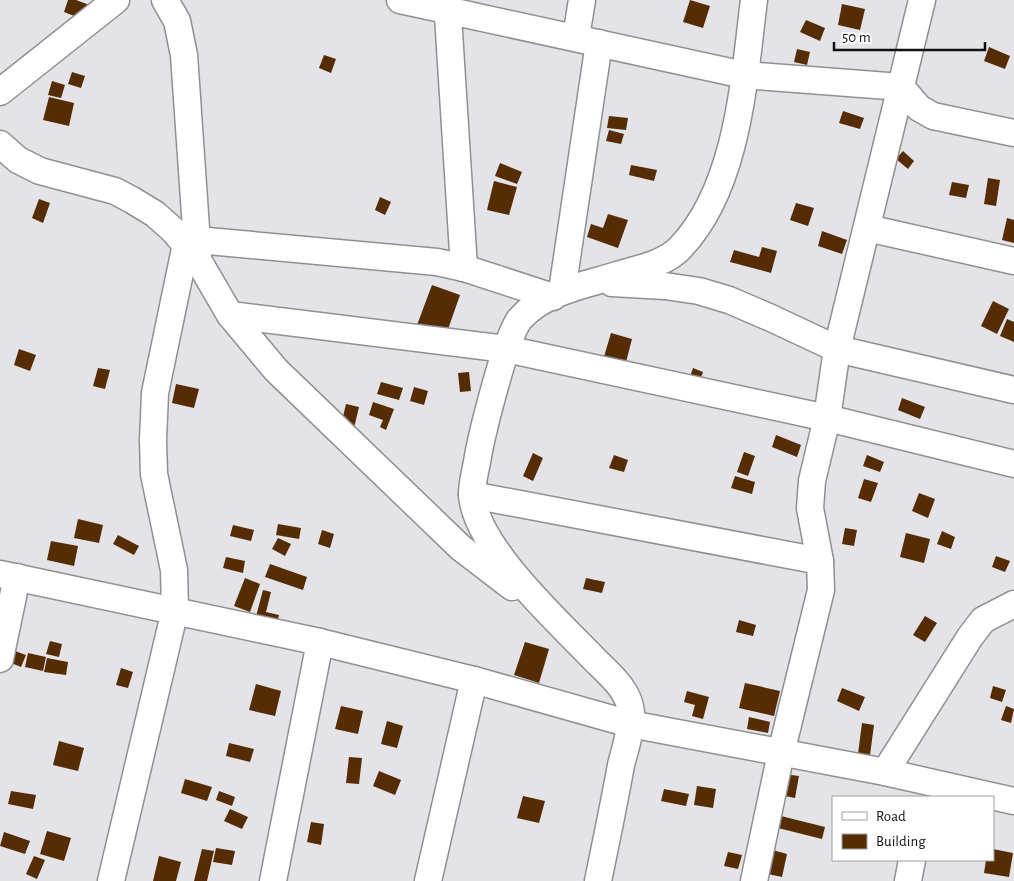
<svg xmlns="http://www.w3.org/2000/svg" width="1014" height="881" viewBox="0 0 1014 881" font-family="'Alegreya Sans',sans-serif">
  <rect width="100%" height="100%" fill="#e4e4e8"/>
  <!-- building -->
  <g fill="#552c03">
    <path d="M68,0H76L103,10L97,25L64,12Z"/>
    <path d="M690,0L710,6L703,28L683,22Z"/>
    <path d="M842,4L865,9L860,30L838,25Z"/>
    <path d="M806,20L825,28L820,41L800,32Z"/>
    <path d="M989,47L1010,56L1005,69L984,61Z"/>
    <path d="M797,49L810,52L807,65L794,62Z"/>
    <path d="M324,55L336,59L331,73L319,68Z"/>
    <path d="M72,72L85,76L81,88L68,84Z"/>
    <path d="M52,81L65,85L61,98L48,95Z"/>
    <path d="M49,97L74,103L69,126L43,120Z"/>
    <path d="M843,111L864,118L860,129L839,123Z"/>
    <path d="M609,116L628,118L626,130L607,128Z"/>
    <path d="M609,130L624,134L621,144L606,141Z"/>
    <path d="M903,151L914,161L908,169L896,159Z"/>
    <path d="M500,163L522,172L517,184L495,176Z"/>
    <path d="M631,165L657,170L654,181L629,175Z"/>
    <path d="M988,178L1000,180L996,206L984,204Z"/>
    <path d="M494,181L517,187L509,215L487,210Z"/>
    <path d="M952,182L969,185L966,198L949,195Z"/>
    <path d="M380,197L391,202L385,215L375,210Z"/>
    <path d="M39,199L50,203L43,223L32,218Z"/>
    <path d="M796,203L814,208L808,226L790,220Z"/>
    <path d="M608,214L628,220L618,248L587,237L591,224L603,228Z"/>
    <path d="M1007,218L1014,220V243L1002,240Z"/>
    <path d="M822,231L847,240L842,254L818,246Z"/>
    <path d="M762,247L777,251L771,273L730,262L734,250L759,257Z"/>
    <path d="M432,285L460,295L446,335L417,325Z"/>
    <path d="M993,301L1009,309L997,334L981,326Z"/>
    <path d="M1007,319L1014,322V342L1000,336Z"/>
    <path d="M611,333L632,339L625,366L603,360Z"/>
    <path d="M19,349L36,355L30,371L14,365Z"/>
    <path d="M98,368L110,370L105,389L93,386Z"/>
    <path d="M693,368L703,372L697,389L687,385Z"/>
    <path d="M469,372L471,391L460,392L458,373Z"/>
    <path d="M381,382L403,388L399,400L377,394Z"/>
    <path d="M176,384L199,389L194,408L172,403Z"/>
    <path d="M414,387L428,391L424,405L410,401Z"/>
    <path d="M902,398L925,407L920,419L898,410Z"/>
    <path d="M373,402L394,409L386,430L380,427L383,420L369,415Z"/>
    <path d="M346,404L359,407L354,428L341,425Z"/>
    <path d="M776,435L801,445L797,457L772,447Z"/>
    <path d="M744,452L755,456L748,476L737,472Z"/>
    <path d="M533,453L543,458L533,481L523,476Z"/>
    <path d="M614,455L628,460L624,472L609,468Z"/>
    <path d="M867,455L884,462L880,472L863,466Z"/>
    <path d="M735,476L755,482L752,494L731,488Z"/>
    <path d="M864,479L878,483L871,502L858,498Z"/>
    <path d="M919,493L935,499L928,518L912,511Z"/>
    <path d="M78,519L103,525L99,543L74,538Z"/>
    <path d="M278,524L301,528L299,539L276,535Z"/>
    <path d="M233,525L254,530L251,541L230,536Z"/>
    <path d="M845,528L857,530L854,546L842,544Z"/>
    <path d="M322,530L334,534L330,548L318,544Z"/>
    <path d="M942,531L955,537L951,549L937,544Z"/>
    <path d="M906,533L930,539L924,563L900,557Z"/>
    <path d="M118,535L139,546L134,555L113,544Z"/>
    <path d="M278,538L291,544L285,556L272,549Z"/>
    <path d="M51,541L78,546L74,566L47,560Z"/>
    <path d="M996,556L1010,561L1005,572L992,567Z"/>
    <path d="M226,557L245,561L243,573L223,568Z"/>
    <path d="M270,564L307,577L303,590L265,577Z"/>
    <path d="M245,578L260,584L250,612L234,606Z"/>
    <path d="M586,578L605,582L602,593L583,589Z"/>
    <path d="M263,590L271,592L266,612L279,615L276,629L254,624Z"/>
    <path d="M925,616L937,623L925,642L913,635Z"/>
    <path d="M739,620L756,625L753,636L736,632Z"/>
    <path d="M50,641L62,644L59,657L46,654Z"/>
    <path d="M525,642L549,649L539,683L514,675Z"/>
    <path d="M15,651L26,655L21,667L11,663Z"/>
    <path d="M28,653L46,657L43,671L25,667Z"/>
    <path d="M47,658L68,662L66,675L44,672Z"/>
    <path d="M121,668L133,672L128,688L116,685Z"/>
    <path d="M745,683L780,691L774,716L739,708Z"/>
    <path d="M256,684L281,691L275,716L249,710Z"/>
    <path d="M993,686L1006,690L1002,702L990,698Z"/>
    <path d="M842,688L865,697L859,711L837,701Z"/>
    <path d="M687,691L709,697L703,719L692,716L695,705L684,702Z"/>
    <path d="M341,706L363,711L358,734L335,729Z"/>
    <path d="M1006,706L1014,709L1011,723L1001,720Z"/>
    <path d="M749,717L770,722L768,733L747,729Z"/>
    <path d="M387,721L403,726L397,748L381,744Z"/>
    <path d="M862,723L874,725L870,755L858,754Z"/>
    <path d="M59,741L84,748L78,771L53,765Z"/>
    <path d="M229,743L254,749L250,762L226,756Z"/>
    <path d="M349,757L362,758L359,784L346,783Z"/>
    <path d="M379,771L401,780L395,795L373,786Z"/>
    <path d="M784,774L799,776L795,798L780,795Z"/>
    <path d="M185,779L212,787L207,801L181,793Z"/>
    <path d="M697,786L716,789L713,808L694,805Z"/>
    <path d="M664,789L689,794L686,806L661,801Z"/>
    <path d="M11,791L36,795L33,809L8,804Z"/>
    <path d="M219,791L235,797L232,806L216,800Z"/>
    <path d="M523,796L545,801L539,823L517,818Z"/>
    <path d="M230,809L248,817L242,829L224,821Z"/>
    <path d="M777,815L825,827L822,839L774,827Z"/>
    <path d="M311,822L324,824L321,845L307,842Z"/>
    <path d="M47,831L71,838L64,861L40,854Z"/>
    <path d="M4,832L30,841L25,854L0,846Z"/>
    <path d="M216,848L235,851L232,865L213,862Z"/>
    <path d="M202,849L214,851L207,881H194Z"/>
    <path d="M769,849L787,854L782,877L763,873Z"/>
    <path d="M993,849L1013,853L1009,877L984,873L986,860H993Z"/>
    <path d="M728,852L742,855L738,869L724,866Z"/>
    <path d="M34,856L45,860L37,879L26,874Z"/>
    <path d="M159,856L181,862L176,881H153Z"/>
  </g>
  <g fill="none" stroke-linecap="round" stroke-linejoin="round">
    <defs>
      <g id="minor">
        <path d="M165,0L177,21L184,55L198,257"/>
        <path d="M400,0L744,75L901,87L919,108L933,116L1014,133"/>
        <path d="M447,0L464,268"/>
        <path d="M576,37L582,0"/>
        <path d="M0,92L116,0"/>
        <path d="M0,144L18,160L40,171L115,191L132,200L155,214L174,231L198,260L230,315L276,370L461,548L512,587"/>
        <path d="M867,228L1014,261"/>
        <path d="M197,240L437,262L464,268L553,297"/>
        <path d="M612,283L665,286L699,291L729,300L771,318L837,349L1014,390"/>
        <path d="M562,291L599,43"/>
        <path d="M230,315L506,349L827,418L1014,464"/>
        <path d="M472,495L820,561"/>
        <path d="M0,574L320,642L474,680L630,724L885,772L1014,801"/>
        <path d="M0,659L17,577"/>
        <path d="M885,772L970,637L983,620L1014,604"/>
        <path d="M111,881L175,610L174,570L154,474L153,440L155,393L186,244"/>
        <path d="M273,881L320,642"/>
        <path d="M428,881L474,680"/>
        <path d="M598,881C606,842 614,804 621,765C625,749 632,729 631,712C629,690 609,674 595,660C560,623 474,546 472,494C472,484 475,472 477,462C481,437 506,335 520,319C543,292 585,285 617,275C637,269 665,264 680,248C738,188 744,80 754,0"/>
        <path d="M754,881L781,753L821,590L820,561L810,508L812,481L827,418L837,349L922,0"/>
        <path d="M908,881L912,860"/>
      </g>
    </defs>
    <!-- minor casing -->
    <use href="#minor" stroke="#909094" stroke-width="29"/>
    <!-- minor -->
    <use href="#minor" stroke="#fff" stroke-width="26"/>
  </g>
  <!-- legend -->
  <rect x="832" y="796" width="162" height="65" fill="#ffffff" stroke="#a0a0a0"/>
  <rect x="842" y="812" width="25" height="8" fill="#ffffff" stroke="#a0a0a0"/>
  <text x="876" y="821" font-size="15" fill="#111112">Road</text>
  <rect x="842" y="834" width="25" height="15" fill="#552c03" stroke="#a0a0a0"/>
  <text x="876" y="846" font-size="15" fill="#111112">Building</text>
  <!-- scale -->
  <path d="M834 42v8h151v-8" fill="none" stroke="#111112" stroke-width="2.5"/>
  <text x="842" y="42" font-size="15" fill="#111112" stroke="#ffffff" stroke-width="4" paint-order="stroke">50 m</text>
</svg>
